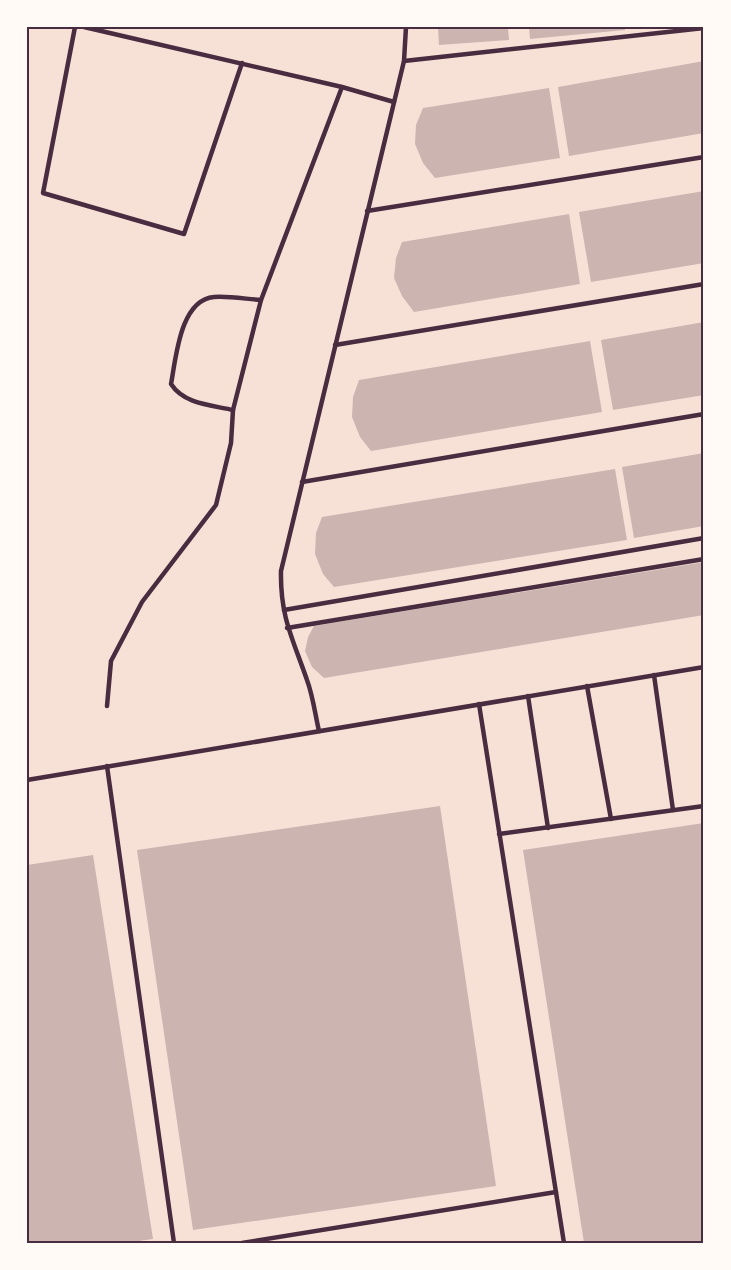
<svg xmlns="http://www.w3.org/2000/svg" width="731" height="1270" viewBox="0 0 731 1270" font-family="'IBM Plex Sans',sans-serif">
  <rect width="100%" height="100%" fill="#f7e1d7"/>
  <!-- building -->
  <g fill="#ccb4b1">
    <path d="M438,27H508L509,40L439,45Z"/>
    <path d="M529,27H625V30L530,39Z"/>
    <path d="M704,61V133L569,156L558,87Z"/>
    <path d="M549,88L560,158L435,178L423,163L415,144L416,125L423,108Z"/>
    <path d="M704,191V263L591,282L579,212Z"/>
    <path d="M569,214L580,284L414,312L402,296L394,278L396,258L402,242Z"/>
    <path d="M704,322V395L613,410L601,340Z"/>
    <path d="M590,341L602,412L371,451L360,437L352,417L353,397L359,380Z"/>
    <path d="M704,453V526L634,538L622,467Z"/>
    <path d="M615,469L627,540L334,587L323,574L315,554L316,533L322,517Z"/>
    <path d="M704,562V615L324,678L312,667L305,651L308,637L314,626Z"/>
    <path d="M440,806L496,1186L193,1230L137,850Z"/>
    <path d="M704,823V1243H584L523,850Z"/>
    <path d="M93,855L153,1239L125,1243H27V865Z"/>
  </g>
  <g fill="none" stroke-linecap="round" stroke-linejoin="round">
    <!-- service -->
    <g stroke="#4a2c40" stroke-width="4.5">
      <path d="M75,27L43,193L184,234L242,63"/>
      <path d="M84,27L342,87L394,102"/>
      <path d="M404,61L704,28"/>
      <path d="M367,211L704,157"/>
      <path d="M335,345L704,284"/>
      <path d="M233,410C210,405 184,404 171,384C176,358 180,300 214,297C229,296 246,299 261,300"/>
      <path d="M302,482L704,414"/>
      <path d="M284,610L704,538"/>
      <path d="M287,628L704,559"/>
      <path d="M654,675L673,810"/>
      <path d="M587,686L611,819"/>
      <path d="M528,696L548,828"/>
      <path d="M479,704L564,1243"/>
      <path d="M107,706L111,661L142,602L216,505L231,443L233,410L261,300L342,87"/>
      <path d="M319,731C315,714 313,696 307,680C293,639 280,617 281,571L404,61L406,27"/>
      <path d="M107,766L174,1243"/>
      <path d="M27,780L704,667"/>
      <path d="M499,834L704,806"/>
      <path d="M242,1243L556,1192"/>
    </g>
  </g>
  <!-- border -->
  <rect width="731" height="1270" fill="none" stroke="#fffaf5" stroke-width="57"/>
  <rect x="28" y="28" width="674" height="1214" fill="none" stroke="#4a2c40" stroke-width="2"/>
</svg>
